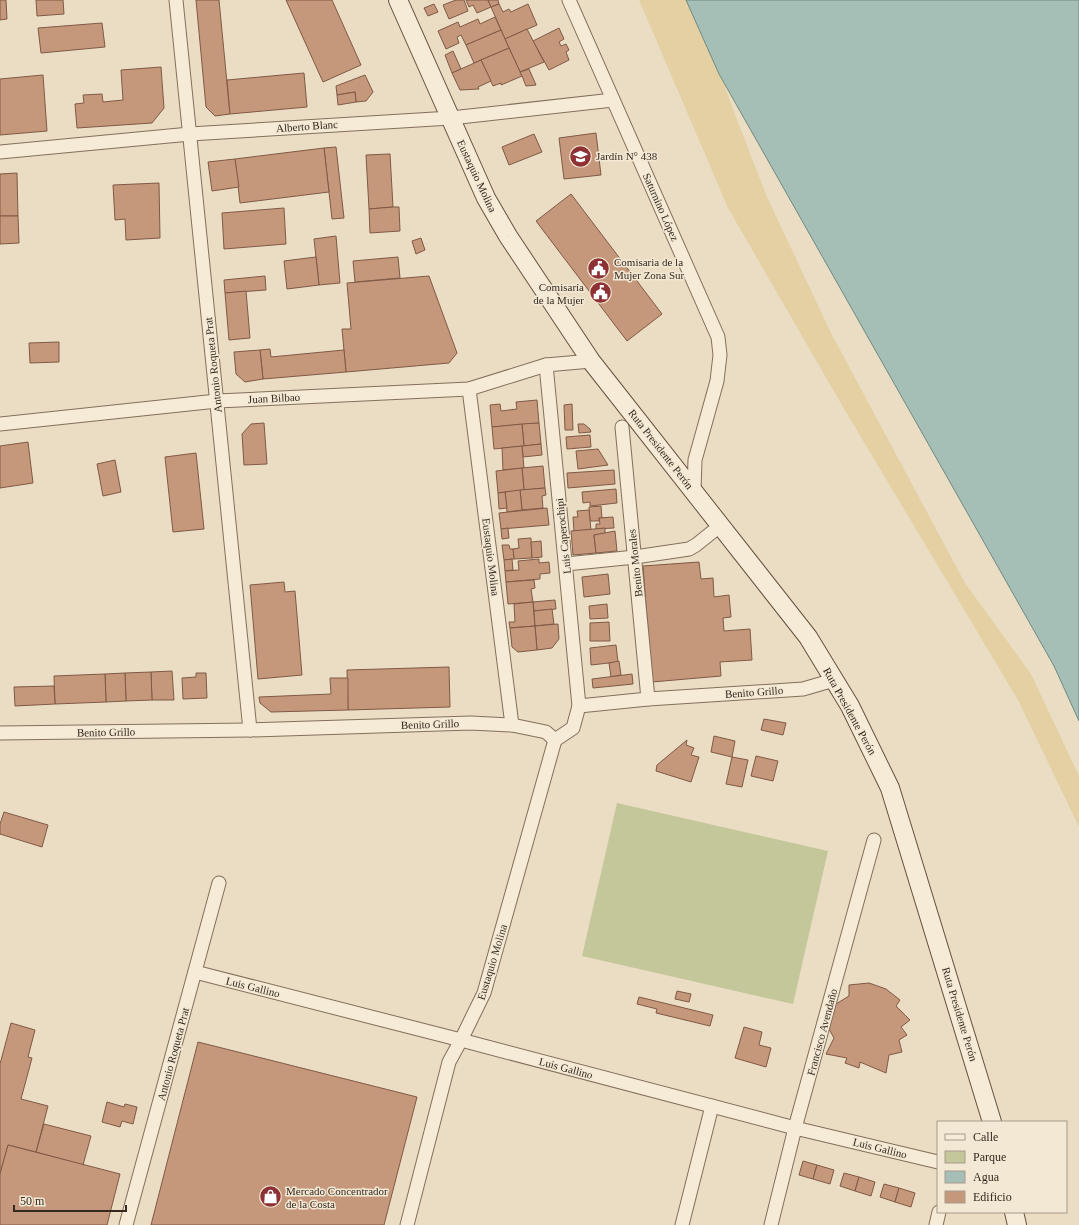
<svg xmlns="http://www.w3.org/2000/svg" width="1079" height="1225" viewBox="0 0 1079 1225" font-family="Georgia,serif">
  <rect width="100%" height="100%" fill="#eaddc4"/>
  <!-- green -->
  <path fill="#c4c799" d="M617,803L828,851L793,1004L582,956Z"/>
  <!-- sand -->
  <path fill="#e4d0a3" d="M639,0H693L699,13L734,112L767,197L831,333L965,583L1031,674L1079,776V827L1018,700L843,407L728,208Z"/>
  <!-- water -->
  <path fill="#a5beb6" stroke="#6d8b82" d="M686,0H1079V721L1054,666L719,74Z"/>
  <!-- building -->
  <g fill="#c5987c" stroke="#805944">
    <path d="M0,0H6L7,19L0,20Z"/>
    <path d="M36,0H63L64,14L37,16Z"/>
    <path d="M196,0H219L230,114L215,116L206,107Z"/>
    <path d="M286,0H332L361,65L323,82Z"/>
    <path d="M456,0H464L468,11L449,19L443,5Z"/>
    <path d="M466,0H488L491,7L477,13L473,5L469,7Z"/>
    <path d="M488,0H498L499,4L491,7Z"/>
    <path d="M434,4L438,12L428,16L424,8Z"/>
    <path d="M499,4L503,12L509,9L511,12L528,4L537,25L505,39L491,7Z"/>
    <path d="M495,17L501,30L466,45L461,35L457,37L459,43L446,49L438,31L458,22L460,27L478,19L480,24Z"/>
    <path d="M102,23L105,47L41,53L38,28Z"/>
    <path d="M559,28L564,39L559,42L561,46L566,44L569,50L566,52L569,60L549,70L533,41Z"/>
    <path d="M527,29L544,62L520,72L505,39Z"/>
    <path d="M501,30L509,48L474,63L466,45Z"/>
    <path d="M509,48L522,76L501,85V83L493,86L481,60Z"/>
    <path d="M453,51L461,69L452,73L445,55Z"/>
    <path d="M481,60L491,81L478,87L479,89L460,90L452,73Z"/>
    <path d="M161,67L164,108L152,123L77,128L75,104L84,103L83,95L102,94L103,102L123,100L121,70Z"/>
    <path d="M529,69L536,85L526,86L522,76L520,72Z"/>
    <path d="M304,73L307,107L230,114L227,80Z"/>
    <path d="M43,75L47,131L0,135V79Z"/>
    <path d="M365,75L373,92L366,101L356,102L355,92L337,95L336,86Z"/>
    <path d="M355,92L356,102L338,105L337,95Z"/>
    <path d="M596,133L601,175L564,179L559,138Z"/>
    <path d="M534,134L542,152L509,165L502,147Z"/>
    <path d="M336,147L344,218L332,219L324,148Z"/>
    <path d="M324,148L329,192L240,203L235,159Z"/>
    <path d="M390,154L393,207L369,209L366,155Z"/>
    <path d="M235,159L239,187L212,191L208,162Z"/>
    <path d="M17,173L18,216H0V174Z"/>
    <path d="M159,183L160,238L126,240L125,219L115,220L113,185Z"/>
    <path d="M571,194L662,314L627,341L536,221Z"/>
    <path d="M393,207H399L400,231L370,233L369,209Z"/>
    <path d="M284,208L286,244L224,249L222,213Z"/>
    <path d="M0,216H18L19,243L0,244Z"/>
    <path d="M336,236L340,283L319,285L314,239Z"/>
    <path d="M421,238L425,250L416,254L412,241Z"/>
    <path d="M316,257L319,285L287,289L284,261Z"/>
    <path d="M398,257L400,278L355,282L353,261Z"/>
    <path d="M265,276L266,290L225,293L224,280Z"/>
    <path d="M429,276L457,353L449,363L346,372L342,329H351L347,283Z"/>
    <path d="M246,291L250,338L229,340L225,293Z"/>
    <path d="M59,342V362L30,363L29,343Z"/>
    <path d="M270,349L271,357L344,350L346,372L263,379L260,350Z"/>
    <path d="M260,350L263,379L245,382L236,374L234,352Z"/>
    <path d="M537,400L539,423L492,427L490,405L500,404L501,411L517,409L516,402Z"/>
    <path d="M572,404L573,430H565L564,405Z"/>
    <path d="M264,423L267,464L244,465L242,434L251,424Z"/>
    <path d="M539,423L541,444L524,446L522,424Z"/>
    <path d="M522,424L524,446L494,449L492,427Z"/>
    <path d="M578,424H584L590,429L591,432L579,433Z"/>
    <path d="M590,435L591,447L567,449L566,437Z"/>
    <path d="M28,442L33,483L0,488V446Z"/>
    <path d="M541,444L542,455L523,457L522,446Z"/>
    <path d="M522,446L524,468L503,470L502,448Z"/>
    <path d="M598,449L608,465L578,469L576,451Z"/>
    <path d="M196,453L204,529L173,532L165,457Z"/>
    <path d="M115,460L121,492L103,496L97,464Z"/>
    <path d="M543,466L545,488L524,490L522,468Z"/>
    <path d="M522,468L524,490L498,493L496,471Z"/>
    <path d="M614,470L615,484L568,488L567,473Z"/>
    <path d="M545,488L546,495L542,496L543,508L522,510L520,490Z"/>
    <path d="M616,489L617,503L590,506V502L583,503L582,492Z"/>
    <path d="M520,490L522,510L507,512L505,492Z"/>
    <path d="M505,492L507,508L499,509L498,493Z"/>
    <path d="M601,506L602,518H599V521H590L589,507Z"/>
    <path d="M547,508L549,525L501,529L499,513Z"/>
    <path d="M589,510L591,530L574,531L573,517H578L577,511Z"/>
    <path d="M613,517L614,528L596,529V524H600L599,518Z"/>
    <path d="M508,528L509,538L502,539L501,529Z"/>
    <path d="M605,528V534L594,535L596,553L573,555L571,531Z"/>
    <path d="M615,531L617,551L596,553L594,535Z"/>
    <path d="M531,538L532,558L514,559L513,549L519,548L518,539Z"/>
    <path d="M541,541L542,557L532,558L531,542Z"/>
    <path d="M502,545H509L510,549H513L514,559L504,560Z"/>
    <path d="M512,559L513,570L505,571L504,560Z"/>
    <path d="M539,559V563L549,562L550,573L540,574V579L506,582L505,571L519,570L518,561Z"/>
    <path d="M699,562L701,579L713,578L714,597L729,595L731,617L723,618L724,631L750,629L752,660L720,662L721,676L652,682L643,566Z"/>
    <path d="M608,574L610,594L584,597L582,577Z"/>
    <path d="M534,580L535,588L531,589L533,602L508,604L506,582Z"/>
    <path d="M284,582L285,592L295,591L302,675L258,679L250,585Z"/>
    <path d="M555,600L556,609L534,611L533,602Z"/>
    <path d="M533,602L535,626L510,628L509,622H515L514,604Z"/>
    <path d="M607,604L608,618L590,619L589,606Z"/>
    <path d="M552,609L554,624L535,626L534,611Z"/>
    <path d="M609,622L610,641H590V623Z"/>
    <path d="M558,624L559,639L552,648L537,650L535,626Z"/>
    <path d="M535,626L537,650L518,652L512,647L510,628Z"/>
    <path d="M616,645L618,662L591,665L590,648Z"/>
    <path d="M619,661L621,675L611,677L609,663Z"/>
    <path d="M449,667L450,707L348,710L347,670Z"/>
    <path d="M172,671L174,700H152L151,672Z"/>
    <path d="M151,672L152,700L126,701L125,673Z"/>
    <path d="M125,673L126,701L106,702L105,674Z"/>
    <path d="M196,673H206L207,698L183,699L182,678L196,677Z"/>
    <path d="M105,674L106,702L55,704L54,676Z"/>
    <path d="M632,674L633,684L593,688L592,679Z"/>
    <path d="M330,678H348V710L271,712L260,703L259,697L331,694Z"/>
    <path d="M54,686L55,704L15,706L14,687Z"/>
    <path d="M764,719L786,723L783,735L761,730Z"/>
    <path d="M714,736L735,741L732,757L711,752Z"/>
    <path d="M687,740L686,745L694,748L691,755L699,757L691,782L656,771L657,765Z"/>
    <path d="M756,756L778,761L773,781L751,776Z"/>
    <path d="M732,757L748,760L742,787L726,784Z"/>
    <path d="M4,812L48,825L42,847L0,834V824Z"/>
    <path d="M869,983L886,989L900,1000L896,1006L910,1020L901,1027L907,1035L899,1040L902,1052L889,1055L886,1073L860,1062L859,1068L845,1063L847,1058L826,1054L834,1038L825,1022L834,1014L831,1007L849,996V985Z"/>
    <path d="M677,991L691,994L689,1002L675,999Z"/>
    <path d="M639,997L713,1015L710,1026L656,1013L657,1009L637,1004Z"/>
    <path d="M11,1023L35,1030L28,1057L32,1058L21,1099L48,1106L36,1152L8,1145L0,1174V1064Z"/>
    <path d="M744,1027L762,1032L759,1045L771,1048L766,1067L735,1058Z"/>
    <path d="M198,1042L417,1097L384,1225H151Z"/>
    <path d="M107,1102L124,1107L125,1104L137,1107L133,1124L122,1121L120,1127L102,1122Z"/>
    <path d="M44,1124L91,1136L83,1165L36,1152Z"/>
    <path d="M8,1145L120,1174L107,1225H0V1174Z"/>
    <path d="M803,1161L817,1165L813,1179L799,1175Z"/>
    <path d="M817,1165L834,1170L830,1184L813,1179Z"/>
    <path d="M844,1173L859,1177L855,1191L840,1186Z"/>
    <path d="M859,1177L875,1182L871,1196L855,1191Z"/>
    <path d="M884,1184L899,1188L895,1202L880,1197Z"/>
    <path d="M899,1188L915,1193L911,1207L895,1202Z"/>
  </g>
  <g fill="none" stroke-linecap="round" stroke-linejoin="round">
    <defs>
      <g id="minor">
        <path d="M176,0L250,730"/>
        <path d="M569,0L718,337L720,355L717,381L695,460L694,491"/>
        <path d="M0,152L190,134L451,118L613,100"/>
        <path d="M546,365L579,706"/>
        <path d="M469,389L512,725"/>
        <path d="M0,424L217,401L469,389L546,365L591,361"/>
        <path d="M622,427L648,699"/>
        <path d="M566,564L635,557L689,549L696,545L721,525"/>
        <path d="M0,733L250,730L471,723L512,725L546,732L555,740"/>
        <path d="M555,740L573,728L579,706L648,699L803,689L834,680"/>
        <path d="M195,972L461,1040L795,1128L938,1162"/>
        <path d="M126,1225L219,883"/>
        <path d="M407,1225L449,1062L461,1040L484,993L555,740"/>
        <path d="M682,1225L712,1106"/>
        <path d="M771,1225L795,1128L874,840"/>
        <path d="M936,1225L939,1212"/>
      </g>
      <g id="secondary">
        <path d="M398,0L486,198L508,236L591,361L808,637L850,706L890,788L992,1122"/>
        <path d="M1014,1212L1017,1225"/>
      </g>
    </defs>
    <!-- minor casing -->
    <use href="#minor" stroke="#836f5c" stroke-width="15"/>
    <!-- secondary casing -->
    <use href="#secondary" stroke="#65513f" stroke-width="20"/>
    <!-- minor -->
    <use href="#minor" stroke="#f6ebd6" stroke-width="13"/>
    <!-- secondary -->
    <use href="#secondary" stroke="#f6ebd6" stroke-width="18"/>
  </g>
  <!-- icons -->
  <defs>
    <symbol id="school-disc" viewBox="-11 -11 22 22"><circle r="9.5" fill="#8d3135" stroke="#f2e8d3"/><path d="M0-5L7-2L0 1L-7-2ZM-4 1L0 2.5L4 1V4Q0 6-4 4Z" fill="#fff"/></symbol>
    <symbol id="civic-disc" viewBox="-11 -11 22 22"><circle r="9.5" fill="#8d3135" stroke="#f2e8d3"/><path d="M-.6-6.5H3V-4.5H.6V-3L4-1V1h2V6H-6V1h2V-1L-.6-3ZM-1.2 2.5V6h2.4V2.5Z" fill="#fff"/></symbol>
    <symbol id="shop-disc" viewBox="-11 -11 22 22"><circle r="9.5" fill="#8d3135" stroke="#f2e8d3"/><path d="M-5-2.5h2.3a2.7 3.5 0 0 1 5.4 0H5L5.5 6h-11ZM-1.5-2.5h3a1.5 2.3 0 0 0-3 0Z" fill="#fff"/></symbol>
  </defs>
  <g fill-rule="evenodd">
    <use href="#school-disc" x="568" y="144" width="25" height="25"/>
    <use href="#civic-disc" x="586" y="256" width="25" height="25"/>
    <use href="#civic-disc" x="588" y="280" width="25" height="25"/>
    <use href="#shop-disc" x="258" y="1184" width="25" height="25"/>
  </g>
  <g text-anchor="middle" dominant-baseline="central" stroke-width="3" stroke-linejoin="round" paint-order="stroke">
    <!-- street labels -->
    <g font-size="11" fill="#34281f" stroke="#f2e8d3">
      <text transform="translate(307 126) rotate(-4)">Alberto Blanc</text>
      <text transform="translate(477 176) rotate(65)">Eustaquio Molina</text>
      <text transform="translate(661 207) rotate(66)">Saturnino López</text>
      <text transform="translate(213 365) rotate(-96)">Antonio Roqueta Prat</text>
      <text transform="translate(274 398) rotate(-3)">Juan Bilbao</text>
      <text transform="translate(661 449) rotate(52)">Ruta Presidente Perón</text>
      <text transform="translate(563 536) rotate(-96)">Luis Caperochipi</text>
      <text transform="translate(491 557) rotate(83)">Eustaquio Molina</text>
      <text transform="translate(635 563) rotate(-96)">Benito Morales</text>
      <text transform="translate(754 692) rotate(-4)">Benito Grillo</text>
      <text transform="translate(850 711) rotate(61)">Ruta Presidente Perón</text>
      <text transform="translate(430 724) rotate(-2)">Benito Grillo</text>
      <text transform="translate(106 732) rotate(-1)">Benito Grillo</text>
      <text transform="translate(492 962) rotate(-73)">Eustaquio Molina</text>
      <text transform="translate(253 987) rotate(14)">Luis Gallino</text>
      <text transform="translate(960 1014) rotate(73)">Ruta Presidente Perón</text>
      <text transform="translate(822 1032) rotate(-75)">Francisco Avendaño</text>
      <text transform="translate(173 1054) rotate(-75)">Antonio Roqueta Prat</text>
      <text transform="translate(566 1068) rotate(15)">Luis Gallino</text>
      <text transform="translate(880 1148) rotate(14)">Luis Gallino</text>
    </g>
    <!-- poi labels -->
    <g font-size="11" fill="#34281f" stroke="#f2e8d3" text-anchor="start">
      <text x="596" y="156">Jardín N° 438</text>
      <text x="614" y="262">Comisaria de la<tspan x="614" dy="13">Mujer Zona Sur</tspan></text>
      <text x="584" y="287" text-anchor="end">Comisaría<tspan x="584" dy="13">de la Mujer</tspan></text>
      <text x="286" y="1191">Mercado Concentrador<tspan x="286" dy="13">de la Costa</tspan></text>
    </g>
  </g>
  <!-- legend -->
  <rect x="937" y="1121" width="130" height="92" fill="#f2e8d3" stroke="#a69b8b"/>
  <rect x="945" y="1134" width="20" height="6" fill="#f6ebd6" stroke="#a69b8b"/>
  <text x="973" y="1141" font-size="12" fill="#34281f">Calle</text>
  <rect x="945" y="1151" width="20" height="12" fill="#c4c799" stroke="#a69b8b"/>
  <text x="973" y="1161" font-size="12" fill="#34281f">Parque</text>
  <rect x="945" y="1171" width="20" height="12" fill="#a5beb6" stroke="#a69b8b"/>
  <text x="973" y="1181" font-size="12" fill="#34281f">Agua</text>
  <rect x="945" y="1191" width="20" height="12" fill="#c5987c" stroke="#a69b8b"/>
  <text x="973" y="1201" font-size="12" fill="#34281f">Edificio</text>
  <!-- scale -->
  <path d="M14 1205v6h112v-6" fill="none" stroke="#34281f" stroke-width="2"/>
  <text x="20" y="1205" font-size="12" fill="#34281f" stroke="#f2e8d3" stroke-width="3" paint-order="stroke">50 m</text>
</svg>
